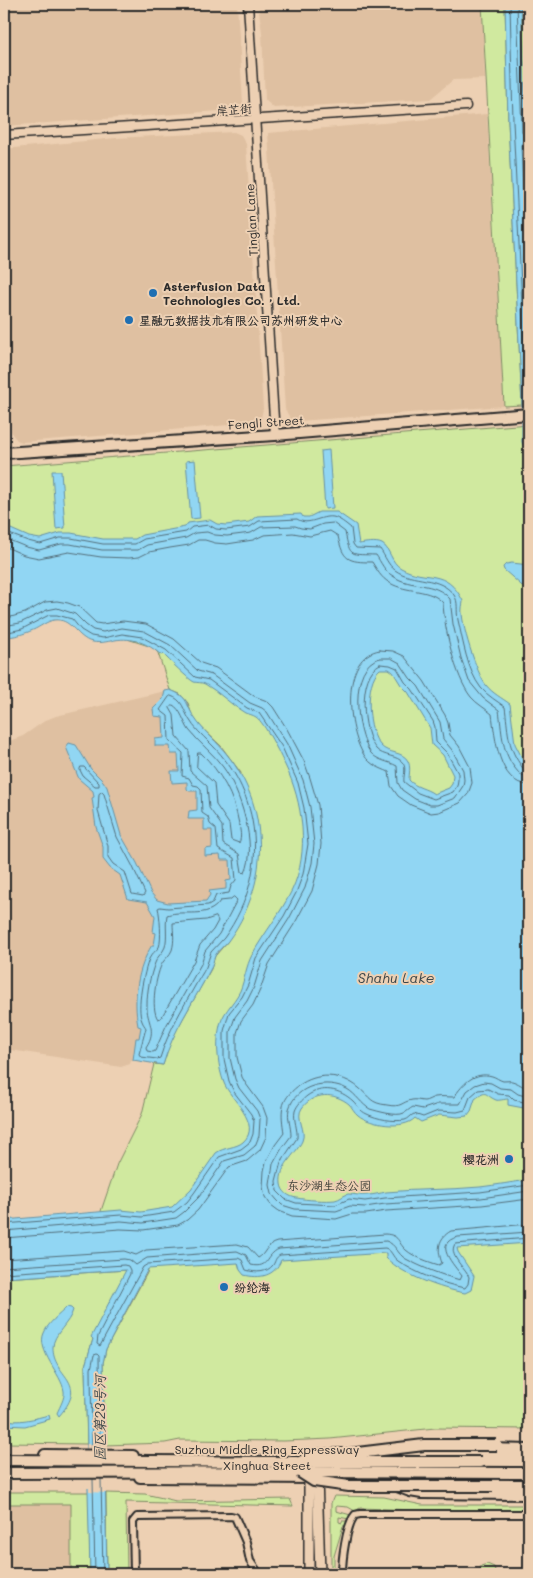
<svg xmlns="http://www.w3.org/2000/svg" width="533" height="1578" viewBox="0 0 533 1578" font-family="Mali,'LXGW WenKai TC',sans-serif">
  <rect width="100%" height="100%" fill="#edd0b3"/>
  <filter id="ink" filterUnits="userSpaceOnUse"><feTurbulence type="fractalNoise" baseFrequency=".02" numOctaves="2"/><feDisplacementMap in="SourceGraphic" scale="10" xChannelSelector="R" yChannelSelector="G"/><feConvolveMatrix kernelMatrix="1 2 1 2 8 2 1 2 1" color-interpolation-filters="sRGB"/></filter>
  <g filter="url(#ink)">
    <!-- built -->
    <g fill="#dfc0a1">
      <path d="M4,4H237L243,104L234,110L4,126Z"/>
      <path d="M258,4H482L485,79L453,80L430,99L274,108L265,100L262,32Z"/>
      <path d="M487,114L504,406L298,421L291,420L285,409L268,133Z"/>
      <path d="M234,132L241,135L246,144L263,409L261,418L252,423L137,433L22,442L17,440L12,434L11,430L4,333V149L116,138Z"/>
      <path d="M170,690L241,773L249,789L228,941L215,956L211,969L176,1031L168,1048L163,1065L131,1060L130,1064L121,1067L4,1049V743L23,736L46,720L56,716Z"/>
      <rect x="4" y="1504" width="67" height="70"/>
    </g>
    <!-- green -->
    <g fill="#d0e99f" stroke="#7e8a65">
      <path d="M482,4H505L508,121L522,405L504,406Z"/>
      <path d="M521,4H529V180Z"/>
      <path d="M529,424V1429L435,1428L330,1439L284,1441L180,1440L165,1443L105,1445L103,1363L106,1349L147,1273L148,1269L101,1211L117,1164L142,1114L154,1064L163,1065L168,1048L176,1031L211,969L215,956L228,941L241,773L221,746L199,725L192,715L188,703L180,694L170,690L158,653L152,647L4,599V466Z"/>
      <path d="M127,1270L92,1337L93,1339L85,1366L87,1444L4,1443V1278Z"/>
      <path d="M4,1492H89L90,1574H71V1504H4Z"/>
      <path d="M106,1493L145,1494L176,1501L290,1499L293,1506L126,1502L127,1574H107Z"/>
      <path d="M334,1496L384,1497L422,1505H529V1510L471,1512L360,1508L355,1511L348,1507L336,1506V1511L351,1515L349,1519L339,1517V1522L342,1523V1521H349L348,1526H343L334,1556V1574H331V1503Z"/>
      <path d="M487,1564L494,1567L496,1574H479L481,1566Z"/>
    </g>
    <!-- water -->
    <g fill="#91d6f3" stroke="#6892a3" fill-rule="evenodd">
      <path d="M505,4H521L529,180V456L522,442V405L508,121Z"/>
      <path d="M329,450L333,508L325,509L321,451Z"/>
      <path d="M195,460L200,518L191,519L186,461Z"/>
      <path d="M52,471H61L65,528L56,529Z"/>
      <path d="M319,512H337L356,525L359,544C365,543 376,541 382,544C390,548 391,563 401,568C426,582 446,567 463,601C463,604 462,606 462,608C460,621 477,675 486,685C492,693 502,698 510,704L515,744L529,771V1109L508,1105V1099C505,1099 498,1101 496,1100C484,1095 488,1089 475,1099L471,1111L467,1116L458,1117L439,1115L421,1122L415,1118C404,1130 370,1125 358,1115C354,1112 352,1107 349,1104C334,1092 314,1092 302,1108C295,1118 307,1130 302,1141C295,1156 279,1165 281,1184C282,1192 289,1197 297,1198C306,1200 326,1201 335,1200C340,1199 344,1195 348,1194C354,1194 361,1196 367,1195C374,1195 380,1193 386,1192C417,1189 449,1190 480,1187C497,1185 513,1182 529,1180V1243L457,1248L458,1252L474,1276L471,1290L465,1293C441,1289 403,1275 386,1258V1253L281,1260C275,1276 260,1279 244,1275L240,1270L238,1263L148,1269L106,1349L103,1363L107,1574H90L85,1366L93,1339L91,1337L126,1270L4,1278V1220L121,1210L141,1212L172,1207L191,1189L216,1153C224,1147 236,1148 243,1142C263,1124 230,1099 224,1083C218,1067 216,1047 219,1030C221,1013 233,1005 240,991C245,979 246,966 252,955C264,933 281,913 292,890C310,852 303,802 285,765C280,755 265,723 256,717C253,715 249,714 245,713C231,705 219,692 205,684C201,682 198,683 194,682C188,679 169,660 163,654L161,655C148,643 132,637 115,640C106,642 98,644 89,641C75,635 71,618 54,620C47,621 40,627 33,630C24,634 14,637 4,637V526L29,537L40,539L60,533H71L103,539H135L142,535L185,527L188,523L210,520L217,524L226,525L249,522L257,516L301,514L303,517H309ZM380,669H389L393,672L401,685L408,692L430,728L432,745L443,755L453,775L452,784L449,788L434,794C426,788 416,788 409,780C409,774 411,767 408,761C403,751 388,754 381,746C367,732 364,682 380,669Z"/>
      <path d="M512,563L529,565V592L504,570L503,567L506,564Z"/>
      <path d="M170,690C189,697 185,703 194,717C199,725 205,731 211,737C235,760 251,787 257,819C265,862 254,906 228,941C224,946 218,950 215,956C213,960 213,966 210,970C194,1002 173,1030 163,1065L133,1060L136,1038H139L141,1027L138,1026C133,998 137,969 152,945H154L156,933L153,932L155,916L147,902L128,899L120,875L110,868L103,859V847L96,827L92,798L94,797L93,791L79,779L66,747L69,743L76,745L91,769L103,781L107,787L121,835L137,863L151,893L157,900L168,903L206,901L210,895L209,891L226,889V881L231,880L230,860H221L220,855L205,856V849L212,848V830H204V819H188L189,811L197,810V791H189L187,789V782L172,783L171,771H179L178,754H171L170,746H155V739L164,738L163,717L154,716L153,709L163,699L165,691Z"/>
      <path d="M67,1307L71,1308L73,1310C70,1323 53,1334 53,1347C52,1377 91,1380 59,1416L57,1413C60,1406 65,1398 64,1391C62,1375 36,1350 44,1333C48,1323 59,1315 67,1307Z"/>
      <path d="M49,1415L50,1419L25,1426L4,1425V1419C17,1424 36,1418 49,1415Z"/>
    </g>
    <!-- pier -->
    <path fill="#edd0b3" d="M87,1444L105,1445V1452L108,1453V1488H106V1493L89,1492V1488H86L85,1456L87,1452Z"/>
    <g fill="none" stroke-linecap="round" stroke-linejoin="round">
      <!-- shore -->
      <g stroke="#546f7b" stroke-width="1">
        <path d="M510,4L513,121L527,408"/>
        <path d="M517,4L522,131L524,136L529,137"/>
        <path d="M529,143L523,142L521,145L529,318"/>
        <path d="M4,532L28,541L40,544L60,538H71L103,544H135L144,539L186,532L192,527L209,525L216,529L226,530L250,527L259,521L297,519C309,527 320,515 333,517C339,518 346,524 351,528L353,544L356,548L380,549C385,556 388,565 395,570C413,583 439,575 454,595C459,602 456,610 458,620C463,641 467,670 481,688C488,696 497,701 505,707C508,728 507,746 520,764C523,769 524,770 529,771"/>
        <path d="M4,538L26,547L39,550L61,544H70L102,550H138L147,545L186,538L195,533L207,532L215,535L227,536L251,533L261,527L295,526L301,528L310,529L323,524L333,523L345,532C350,558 351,554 376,555C381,562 384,571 393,576C411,589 434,580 450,599L453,624L461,658L469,681L483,698L499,710C502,730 501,749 514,767C519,773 521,777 529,777"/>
        <path d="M4,546L24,555L39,558L69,552L101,557L129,558L139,557L149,552L170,548L189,545L198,540H205L215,543L227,544L253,540L264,535L293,533L310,536L330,531L338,536C343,560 348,562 372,562C377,570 381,578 390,583C406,593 431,588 443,603C444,627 455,677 471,697C477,704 485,708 492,714C495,737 498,784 529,785"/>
        <path d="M4,619L25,613L45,602L57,601L68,603L79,607L96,623L102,624L123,621L146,624L174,639L201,663L216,668L254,696L267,701L273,707L287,729L304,761L310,778L318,805L321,844L319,864L312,891L295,923L269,964L260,990L253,1005L241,1021L237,1033V1057L242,1077L246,1084L263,1107L267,1118L266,1137L260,1150L247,1161L229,1167L198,1210L187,1220L178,1225L143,1230L120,1229L4,1238"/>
        <path d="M4,626L20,623L47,610L57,608L75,614L86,625L93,630L103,632L122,628L144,631L170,645L198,671L212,675L250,703L262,708L267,712L287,744L303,780L310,807L314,844L312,863L305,888L289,919L262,961L254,987L247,1001L235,1017L230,1032V1058L235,1079L239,1088L257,1111L260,1119L259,1136L255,1146L244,1155L224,1161L199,1197L184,1212L176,1218L143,1223L121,1221L4,1231"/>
        <path d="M4,633L22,629L49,615H57L72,619L81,630L91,636L103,638L122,634L142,637L166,650L195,677L209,680L247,708L259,713L282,747L298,783L304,808L308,844L303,874L296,893L284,916L256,958L248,985L242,997L229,1013L224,1031V1059L229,1081L234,1092L251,1114L254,1121L253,1134L250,1142L241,1149L219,1157L194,1193L187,1202L174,1212L142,1217L121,1215L4,1224"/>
        <path d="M380,650L393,651L404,656L424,681L445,715L448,723L450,735L459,746L470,767L472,783L468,794L460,803L439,812L431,813L411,805L398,796L391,786L389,772C380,768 370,765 364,755C348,731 339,656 380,650Z"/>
        <path d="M380,658H391L400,663L410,678L418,686L440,722L443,739L452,750L463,770L464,780L463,786L455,798L437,805H430L415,799L402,790L398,783L397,766C388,761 377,761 370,752C356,732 348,665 380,658Z"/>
        <path d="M380,664L390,665L397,668L405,682L412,689L433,721L435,727L436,742L447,753L458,773V780L457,786L453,792L434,799L418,793L404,782C403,776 407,769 403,763C398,755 383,757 376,749C362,733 357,675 380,664Z"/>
        <path d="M171,696C183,700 183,709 189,719C194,728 202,735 209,742C231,763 246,789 252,820C260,862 249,903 224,938C220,943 215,947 211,952C209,957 208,962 206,967C203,973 198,980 195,986C182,1009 168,1032 160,1058L157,1059L141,1057L139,1054L146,1028C145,1026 143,1024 142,1021C136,1008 144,972 149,959C151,954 156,951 159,947C162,940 160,915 158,908L160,907L168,908L208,905L213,902L216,895L229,893L231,886L236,880L234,858L218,849L216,829L210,824L208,817L202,813L201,789L198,786L193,785L189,778L182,776L183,753L169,740L168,716L160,710L169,697Z"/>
        <path d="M173,705C181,709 184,723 189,730C199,743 213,753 223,767C240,790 258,846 245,873L242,872L239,854L223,844L222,826L209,808L207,786L190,771L189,751L176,736L174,715L170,708Z"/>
        <path d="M198,753H201C221,772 234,796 239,824C240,830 242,837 239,843L231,840L229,824L216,805L214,783L197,767Z"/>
        <path d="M81,767H84L99,783V786H95L83,776L80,770Z"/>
        <path d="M102,792L104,794L117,837L132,865L145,893L143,896L132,894L125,872L113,864L108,857V846L98,811L99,794Z"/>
        <path d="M234,897L237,900L219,934L205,951L201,964L166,1026L155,1051L153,1052L147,1051L146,1047C158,1029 146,1022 147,1005C147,991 150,976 155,963C157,956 163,953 165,947C168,936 165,926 167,915C184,909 208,920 220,901L229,900Z"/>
        <path d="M216,917L218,921L213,930L200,945L194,961L161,1018L158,1019C150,1009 156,973 163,962C166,958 170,955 172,950C175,940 173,932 173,923L206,920Z"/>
        <path d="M529,1089C523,1087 520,1084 515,1082C511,1080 507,1081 503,1081C499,1080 496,1077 492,1076C474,1071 463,1084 454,1097C447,1097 441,1096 435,1097C431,1098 427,1101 424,1101C420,1101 416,1099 412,1100C401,1102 402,1108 387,1105C370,1103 371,1098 359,1088C341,1073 317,1072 298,1086C279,1101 281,1112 284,1133L275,1145L266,1162L264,1171L263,1187L265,1197L271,1205L279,1211L292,1216L336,1219L352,1214H366L386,1211L482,1205L529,1199"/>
        <path d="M529,1097L518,1094L511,1089L500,1088L491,1083L484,1082L475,1085L467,1091L460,1104H438L423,1109L413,1107C409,1109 407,1112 404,1113C397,1117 377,1111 370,1109C362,1105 356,1094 347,1089C327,1078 296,1085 289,1109C287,1118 291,1126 291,1136L282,1148L273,1164L270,1185L272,1194L277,1200L282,1205L295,1209L336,1211L350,1206L365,1207L385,1204L481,1198L529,1191"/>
        <path d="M529,1103L514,1100L509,1095L498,1094L488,1089L478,1090L470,1097L465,1110L457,1112L438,1111L423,1117L414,1114C411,1115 409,1119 405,1120C394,1122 377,1119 367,1114C360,1111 358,1106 353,1101C340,1089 322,1085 307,1096C302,1100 297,1105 295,1111C293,1120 298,1129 297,1138L281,1162L276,1181L277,1191L285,1199L296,1203L335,1205L349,1199L365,1201L385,1198L480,1192L529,1185"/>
        <path d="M4,1259L124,1251L136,1255L146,1250L237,1244L248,1247L258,1258C266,1254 265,1245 277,1242L385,1234C400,1235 397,1242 406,1250C414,1257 429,1262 439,1265L442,1263C437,1250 438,1238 451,1231L529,1224"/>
        <path d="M4,1267L124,1259L130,1260L136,1265L147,1258L237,1251L246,1255L251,1265C270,1269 265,1255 279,1249L386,1241C396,1244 397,1254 406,1259C423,1268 441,1275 460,1280L462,1276C454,1265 432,1243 458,1237L529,1232"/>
        <path d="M4,1273L124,1265L128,1266L130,1270V1274L98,1336L97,1344L100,1346L143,1267L148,1264L238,1258L242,1260L246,1270C256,1273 267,1273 273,1265C276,1260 275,1258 280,1255L385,1248C392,1250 392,1257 398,1261C417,1274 443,1284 465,1288L468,1284L469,1277C464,1267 448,1255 455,1244L529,1238"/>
        <path d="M92,1449L91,1369L94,1355L97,1354L99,1356L100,1449"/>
        <path d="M93,1479L95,1574"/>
        <path d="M101,1479L103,1574"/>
      </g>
      <defs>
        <g id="minor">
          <path d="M134,1574L133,1522L137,1517L231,1516L235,1517L246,1542L250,1561L259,1574"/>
          <path d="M342,1574C342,1560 346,1525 355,1515L360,1514H529"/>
        </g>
        <g id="tertiary">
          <path d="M248,4L275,435"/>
          <path d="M4,135L466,106"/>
        </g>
        <g id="secondary">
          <path d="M309,1474V1574"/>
          <path d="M317,1476L320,1574"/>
        </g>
        <g id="primary">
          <path d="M4,453L275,435L529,414"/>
          <path d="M45,1455L133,1456"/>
          <path d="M355,1457L529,1455"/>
          <path d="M140,1477L313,1478"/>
          <path d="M330,1480H529"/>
          <path d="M397,1486L410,1491L422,1493L529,1494"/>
        </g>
        <g id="trunk">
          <path d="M471,1456L489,1449L529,1450"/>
          <path d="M4,1460L300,1462"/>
          <path d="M481,1462H529"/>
          <path d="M4,1473L299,1472"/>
          <path d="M493,1486H529"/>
        </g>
      </defs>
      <!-- minor casing -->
      <use href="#minor" stroke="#2b2b2b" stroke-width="10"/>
      <!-- tertiary casing -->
      <use href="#tertiary" stroke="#2b2b2b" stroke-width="11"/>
      <!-- secondary casing -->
      <use href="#secondary" stroke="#2b2b2b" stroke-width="12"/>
      <!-- primary casing -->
      <use href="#primary" stroke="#2b2b2b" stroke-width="14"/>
      <!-- trunk casing -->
      <use href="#trunk" stroke="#2b2b2b" stroke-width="14"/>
      <!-- minor -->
      <use href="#minor" stroke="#edd0b3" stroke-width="6"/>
      <!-- tertiary -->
      <use href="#tertiary" stroke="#edd0b3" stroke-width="8"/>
      <!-- secondary -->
      <use href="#secondary" stroke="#edd0b3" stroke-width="9"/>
      <!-- primary -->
      <use href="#primary" stroke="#edd0b3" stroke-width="10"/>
      <!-- trunk -->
      <use href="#trunk" stroke="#edd0b3" stroke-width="10"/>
      <defs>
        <g id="trunk-bridge">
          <path d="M300,1462L314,1455L349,1454L424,1445H497"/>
          <path d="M304,1462H481"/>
          <path d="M299,1472L529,1473"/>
          <path d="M300,1472L314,1481L349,1486H493"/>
        </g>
      </defs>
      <!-- trunk-bridge casing -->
      <use href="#trunk-bridge" stroke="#2b2b2b" stroke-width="14" stroke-linecap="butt"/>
      <!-- trunk-bridge -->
      <use href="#trunk-bridge" stroke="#edd0b3" stroke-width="10"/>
    </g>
  </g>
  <!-- markers -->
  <g fill="#1f6fb2" stroke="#edd0b3" stroke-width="2">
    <circle cx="153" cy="293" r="5"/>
    <circle cx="129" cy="320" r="5"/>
    <circle cx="509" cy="1159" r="5"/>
    <circle cx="224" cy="1287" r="5"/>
  </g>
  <g text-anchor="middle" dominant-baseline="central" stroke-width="4" stroke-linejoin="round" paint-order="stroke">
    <!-- street labels -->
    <g font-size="12" fill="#2b2b2b" stroke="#edd0b3">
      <text transform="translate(234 109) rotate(-4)">岸芷街</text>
      <text transform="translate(251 220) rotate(-93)">Tinglan Lane</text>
      <text transform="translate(266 422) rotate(-4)">Fengli Street</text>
      <text x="267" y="1449">Suzhou Middle Ring Expressway</text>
      <text x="267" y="1465">Xinghua Street</text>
    </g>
    <!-- poi labels -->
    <g font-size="12" font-weight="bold" fill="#2b2b2b" stroke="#edd0b3" text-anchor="start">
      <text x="163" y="286">Asterfusion Data<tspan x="163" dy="14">Technologies Co.，Ltd.</tspan></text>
      <text x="139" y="320">星融元数据技术有限公司苏州研发中心</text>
      <text x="499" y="1159" text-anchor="end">樱花洲</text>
      <text x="234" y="1287">纷纶海</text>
    </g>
    <!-- park labels -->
    <g font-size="12" fill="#3c3e37" stroke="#edd0b3">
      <text x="329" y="1185">东沙湖生态公园</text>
    </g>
    <!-- water labels -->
    <g font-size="14" font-style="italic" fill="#3a4549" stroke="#edd0b3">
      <text x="396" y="977">Shahu Lake</text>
      <text transform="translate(99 1418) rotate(-90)">园区第23号河</text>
    </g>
  </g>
  <!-- margin -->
  <rect width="533" height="1578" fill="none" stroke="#edd0b3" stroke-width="20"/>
  <rect x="10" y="10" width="513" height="1558" fill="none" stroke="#2b2b2b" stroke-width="2" filter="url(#ink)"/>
</svg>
